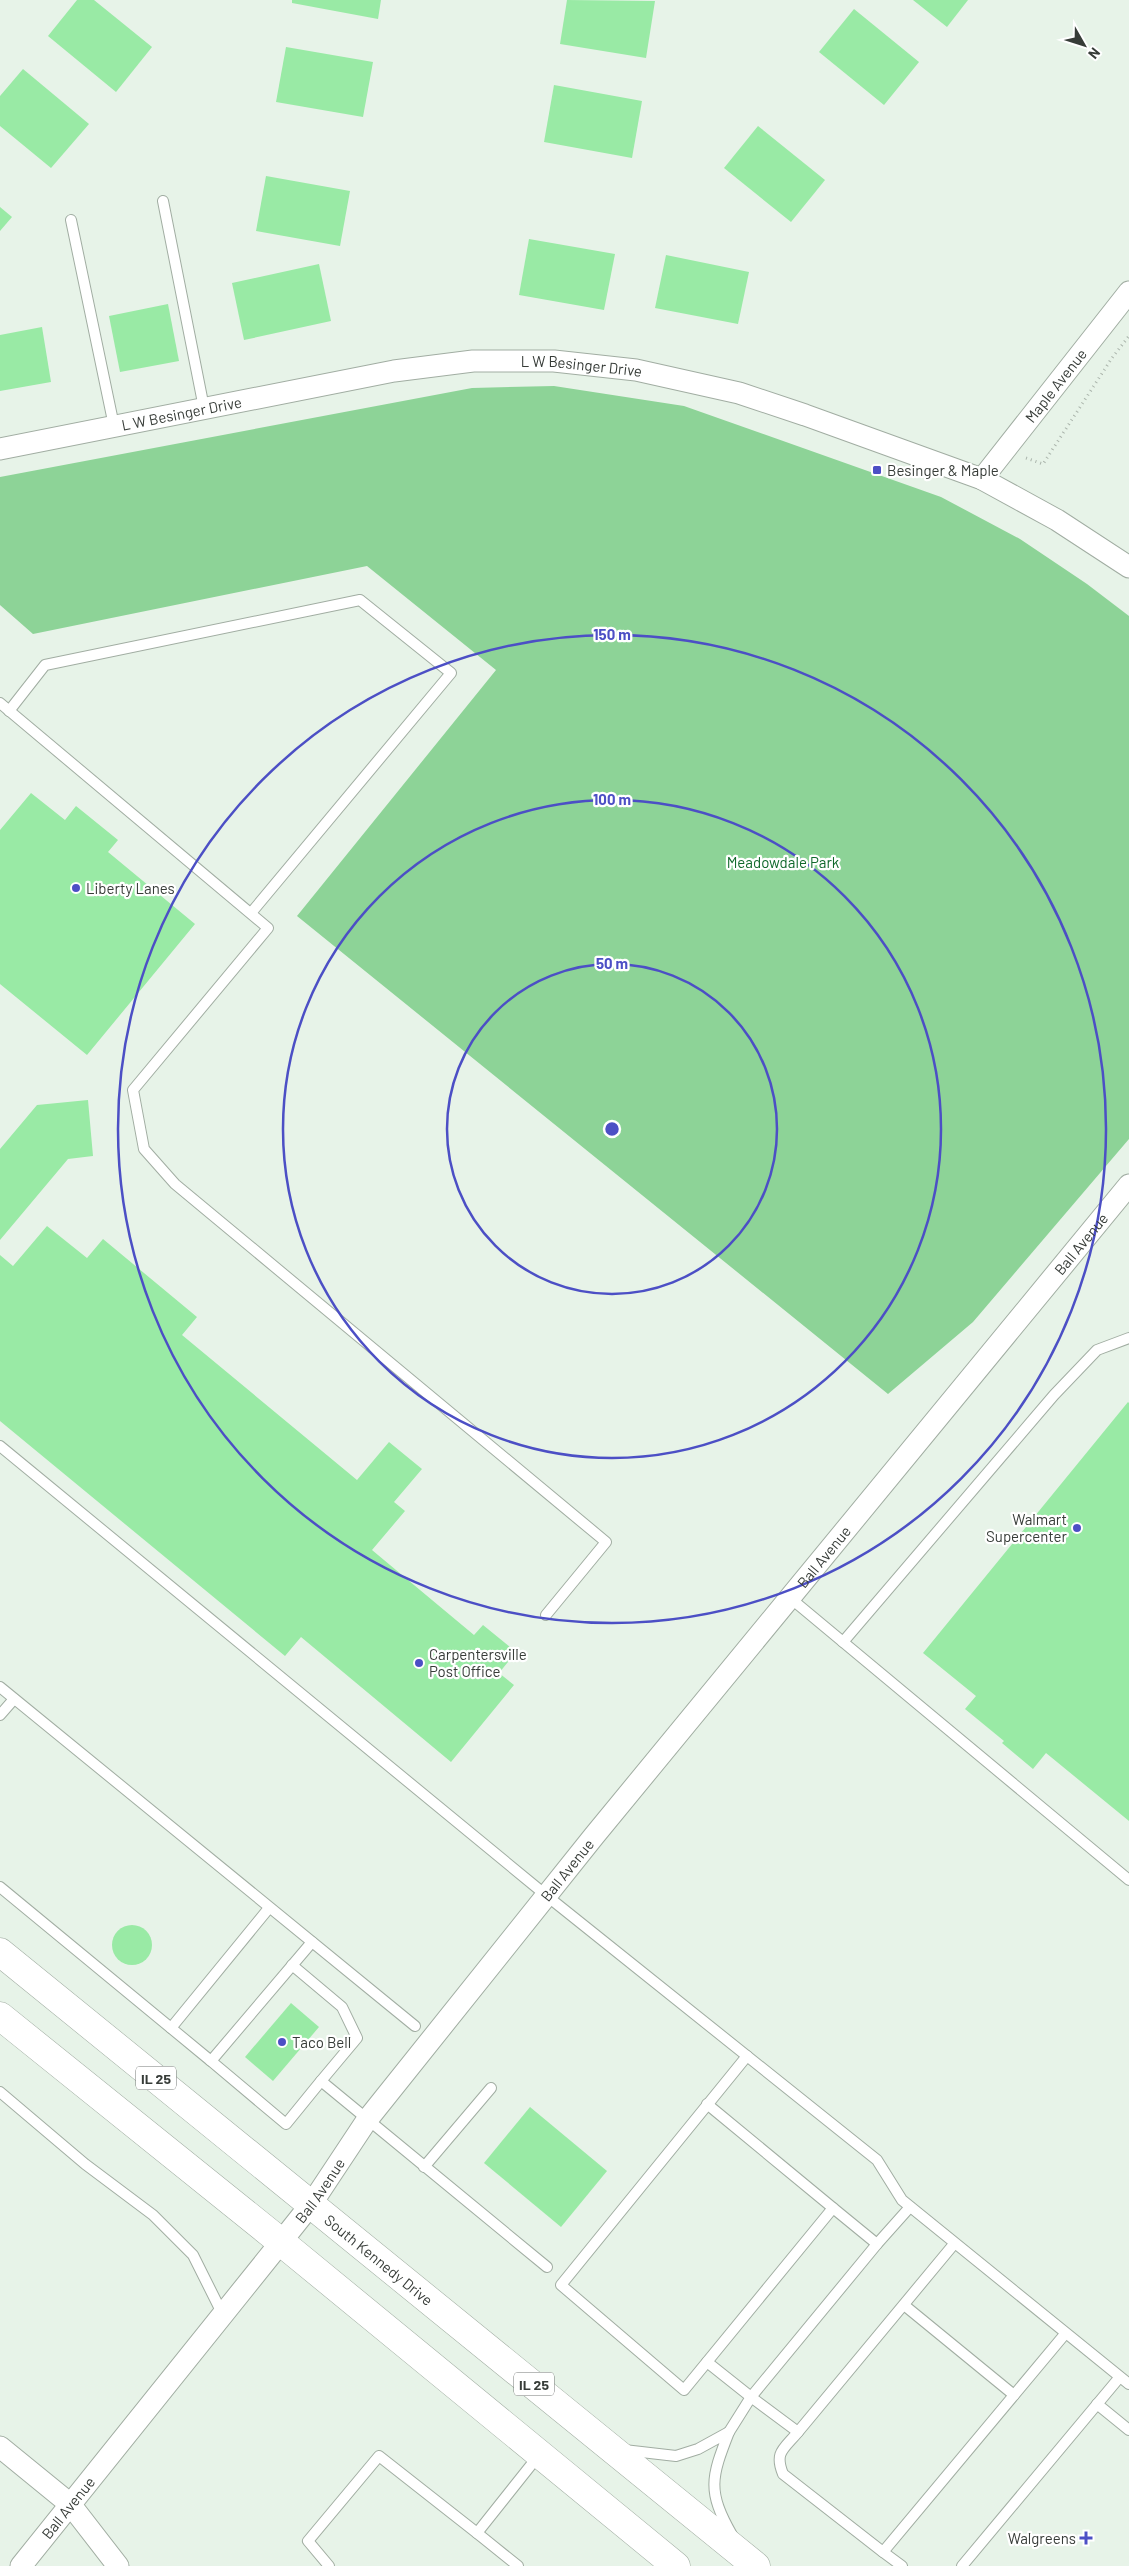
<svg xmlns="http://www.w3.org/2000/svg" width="1129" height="2566" viewBox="0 0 1129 2566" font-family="Barlow,sans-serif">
  <rect width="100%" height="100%" fill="#e7f3e8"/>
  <!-- green -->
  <path fill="#8dd397" d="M554,386L684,406L941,497L1020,539L1087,584L1129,616V1139L973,1322L888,1394L297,916L496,670L367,566L33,634L0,605V477L472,388Z"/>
  <!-- building -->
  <g fill="#99eaa5">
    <path d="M77,0H94L152,47L116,92L48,36Z"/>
    <path d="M292,0H381L378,19L292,3Z"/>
    <path d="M567,0L655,1L646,58L560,44Z"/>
    <path d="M913,0H968L947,27Z"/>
    <path d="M854,9L919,62L884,105L819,52Z"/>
    <path d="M286,47L373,62L363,117L276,102Z"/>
    <path d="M23,69L89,124L51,168L0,126V96Z"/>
    <path d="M554,85L642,101L632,158L544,142Z"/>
    <path d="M758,126L825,180L791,222L724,168Z"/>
    <path d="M266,176L350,191L340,246L256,231Z"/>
    <path d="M0,207L12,217L0,231Z"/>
    <path d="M529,239L615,254L604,310L519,295Z"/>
    <path d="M666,255L749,272L738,324L655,308Z"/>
    <path d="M319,264L331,321L244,340L232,283Z"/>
    <path d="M168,304L179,361L120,372L109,316Z"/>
    <path d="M42,327L51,382L0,391V335Z"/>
    <path d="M31,793L65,820L76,806L118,840L108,852L195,924L87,1055L0,984V830Z"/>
    <path d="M88,1100L93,1156L68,1159L0,1240V1149L37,1105Z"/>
    <path d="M47,1226L87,1258L103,1239L197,1317L182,1335L357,1480L389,1442L422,1469L394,1502L405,1511L372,1550L474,1635L483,1625L516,1652L499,1673L514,1685L451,1762L301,1637L285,1656L0,1421V1255L13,1266Z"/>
    <path d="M1128,1402L1129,1403V1821L1046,1753L1033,1769L1002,1743L1004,1741L965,1709L976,1696L923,1653Z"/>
    <circle cx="132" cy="1945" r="20"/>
    <path d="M291,2003L319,2027L273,2081L245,2057Z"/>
    <path d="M530,2107L607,2171L561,2227L484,2163Z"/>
  </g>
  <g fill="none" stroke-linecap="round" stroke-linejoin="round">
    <defs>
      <g id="lane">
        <path d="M163,201L204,408"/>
        <path d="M71,220L114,426"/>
        <path d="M0,703L268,928L133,1090L144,1149L175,1184L606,1542L546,1615"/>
        <path d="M9,711L45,665L360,600L451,673L251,913"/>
        <path d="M0,1446L547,1896L877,2160L902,2200L1129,2384"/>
        <path d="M789,1597L1129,1880"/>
        <path d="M843,1642L1054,1395L1097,1350L1129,1338"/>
        <path d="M0,1687L415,2026"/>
        <path d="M0,1715L14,1699"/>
        <path d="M0,1887L211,2061"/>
        <path d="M312,1942L211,2061L286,2124L321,2081"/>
        <path d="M292,1965L342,2007L357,2038L321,2081L547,2267"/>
        <path d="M171,2028L269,1908"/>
        <path d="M747,2056L561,2285L684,2390L833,2208L877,2244L910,2207"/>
        <path d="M0,2092L85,2164L153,2215L193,2255L223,2315"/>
        <path d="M707,2104L833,2208"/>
        <path d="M424,2167L491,2088"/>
        <path d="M904,2305L1014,2395"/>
        <path d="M707,2362L751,2397L877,2244"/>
        <path d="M1097,2404L1129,2430"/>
        <path d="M729,2432L751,2397L798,2432L954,2244"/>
        <path d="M798,2432C784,2449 774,2452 783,2474L883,2552L1065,2334"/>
        <path d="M624,2450L676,2456L698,2449L729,2432C711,2478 707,2491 732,2535"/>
        <path d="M477,2533L518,2566"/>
        <path d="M883,2552L902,2566"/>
        <path d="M329,2566L308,2541L379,2456L477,2533L539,2455"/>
        <path d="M962,2566L1119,2378"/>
      </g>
      <g id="street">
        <path id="s1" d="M0,449L394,371L473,361H554L636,370L739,393L805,415L982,479L1057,520L1129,567"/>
        <path id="s2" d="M982,479L1129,292"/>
        <path d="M0,2447L70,2504L118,2566"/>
        <path id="s3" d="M21,2566L281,2242L312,2203L367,2120L594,1836L1129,1185"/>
      </g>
      <g id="primary">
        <path id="s4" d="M0,1952L756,2566"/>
        <path d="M0,2016L281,2242L676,2566"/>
      </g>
    </defs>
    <!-- lane casing -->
    <use href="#lane" stroke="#a1ada2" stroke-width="12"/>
    <!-- street casing -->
    <use href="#street" stroke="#a1ada2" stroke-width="23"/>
    <!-- primary casing -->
    <use href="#primary" stroke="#a1ada2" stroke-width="29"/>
    <!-- path -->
    <path stroke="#aab4ab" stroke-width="3" stroke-dasharray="1 4" stroke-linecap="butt" d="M1026,458L1043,464L1112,358L1129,336"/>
    <!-- lane -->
    <use href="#lane" stroke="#fff" stroke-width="10"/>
    <!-- street -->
    <use href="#street" stroke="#fff" stroke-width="21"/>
    <!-- primary -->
    <use href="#primary" stroke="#fff" stroke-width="28"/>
  </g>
  <!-- distance rings -->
  <g fill="none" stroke="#4c4fc5" stroke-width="2.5">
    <circle cx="612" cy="1129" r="165"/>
    <circle cx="612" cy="1129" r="329"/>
    <circle cx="612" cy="1129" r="494"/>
  </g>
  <!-- markers -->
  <g fill="#4c4fc5" stroke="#fff" stroke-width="2">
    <rect x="872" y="465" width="10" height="10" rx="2.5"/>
    <circle cx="76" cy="888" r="5"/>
    <circle cx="1077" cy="1528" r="5"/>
    <circle cx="419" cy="1663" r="5"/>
    <circle cx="282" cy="2042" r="5"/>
    <path d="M1083.5 2530.5h5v5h5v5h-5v5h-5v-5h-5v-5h5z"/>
  </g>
  <g text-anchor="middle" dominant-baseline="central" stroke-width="4.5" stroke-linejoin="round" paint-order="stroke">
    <!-- shield labels -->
    <g fill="#fff" stroke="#737674" stroke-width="1">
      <rect x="136" y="2066.5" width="40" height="23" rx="4"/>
      <rect x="514" y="2372.5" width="40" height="23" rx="4"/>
    </g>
    <g font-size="14" font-weight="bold" fill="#373c38">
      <text x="156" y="2078">IL 25</text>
      <text x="534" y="2384">IL 25</text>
    </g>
    <!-- street labels -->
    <g font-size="15" fill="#373c38" stroke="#fff">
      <text stroke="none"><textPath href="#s1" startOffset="590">L W Besinger Drive</textPath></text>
      <text stroke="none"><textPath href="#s2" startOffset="119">Maple Avenue</textPath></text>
      <text stroke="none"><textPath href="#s1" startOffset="185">L W Besinger Drive</textPath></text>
      <text stroke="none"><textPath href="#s3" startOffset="1695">Ball Avenue</textPath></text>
      <text stroke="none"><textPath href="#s3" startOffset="1290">Ball Avenue</textPath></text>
      <text stroke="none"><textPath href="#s3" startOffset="885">Ball Avenue</textPath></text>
      <text stroke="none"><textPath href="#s3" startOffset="480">Ball Avenue</textPath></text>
      <text stroke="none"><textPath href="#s4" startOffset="488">South Kennedy Drive</textPath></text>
      <text stroke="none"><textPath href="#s3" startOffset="75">Ball Avenue</textPath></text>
    </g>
    <!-- poi labels -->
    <g font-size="15" fill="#373c38" stroke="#fff" text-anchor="start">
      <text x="887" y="470">Besinger &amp; Maple</text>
      <text x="86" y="888">Liberty Lanes</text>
      <text x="1067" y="1519" text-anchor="end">Walmart<tspan x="1067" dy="17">Supercenter</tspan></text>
      <text x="429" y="1654">Carpentersville<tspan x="429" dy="17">Post Office</tspan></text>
      <text x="292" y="2042">Taco Bell</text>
      <text x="1076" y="2538" text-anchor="end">Walgreens</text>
    </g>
    <!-- park labels -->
    <g font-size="15" fill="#11692c" stroke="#fff">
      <text x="783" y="862">Meadowdale Park</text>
    </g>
  </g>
  <circle cx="612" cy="1129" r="8" fill="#4c4fc5" stroke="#fff" stroke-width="2.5"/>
  <g font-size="15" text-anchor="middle" font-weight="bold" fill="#4c4fc5" stroke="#fff" stroke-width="4.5" stroke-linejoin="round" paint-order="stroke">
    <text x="612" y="640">150 m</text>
    <text x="612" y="805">100 m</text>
    <text x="612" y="969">50 m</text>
  </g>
  <!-- north arrow -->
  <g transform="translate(1084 45) rotate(129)" stroke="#ffffff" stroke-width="4" paint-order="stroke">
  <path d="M0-4L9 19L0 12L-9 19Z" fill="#373c38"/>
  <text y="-8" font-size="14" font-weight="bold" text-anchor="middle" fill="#373c38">N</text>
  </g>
</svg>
